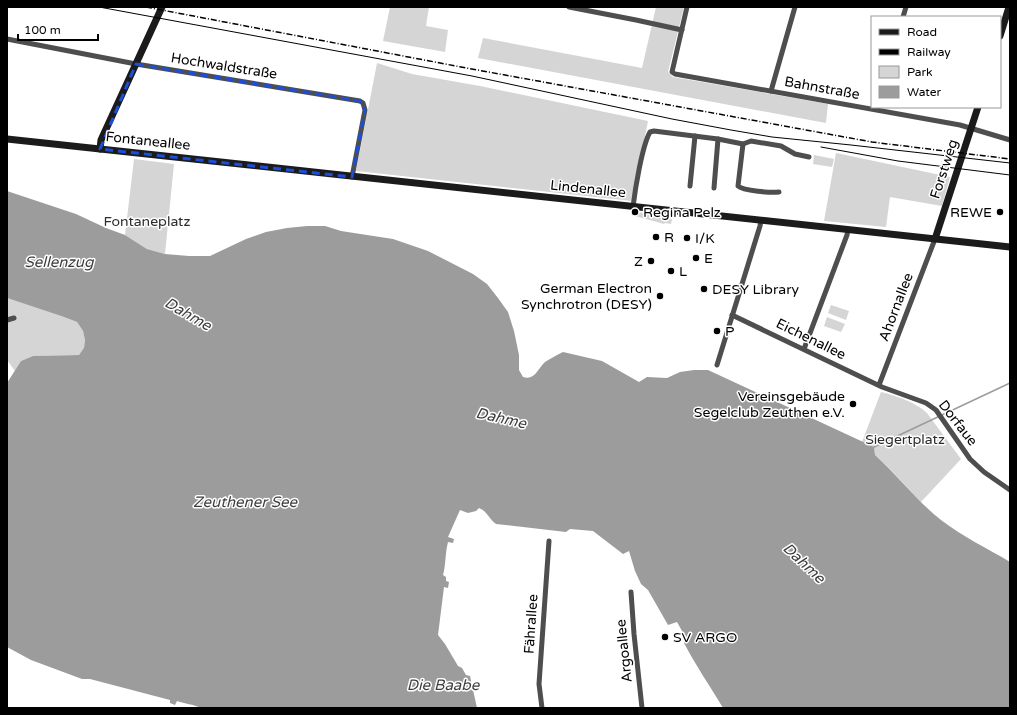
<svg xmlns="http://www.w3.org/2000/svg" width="1017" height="715" viewBox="0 0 1017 715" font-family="'Varela Round',sans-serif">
  <rect width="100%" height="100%" fill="#fff"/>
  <!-- green -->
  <g fill="#d5d5d5">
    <path d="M390,7H429L426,26L448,30L445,52L383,41Z"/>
    <path d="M656,7H684L668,72L673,77L828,104L826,123L478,58L483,38L642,68Z"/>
    <path d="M377,63L412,74L480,86L648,121L632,201L356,171Z"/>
    <path d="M836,153L950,177L942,206L890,197L886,227L824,221Z"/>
    <path d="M814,155L834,159L832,167L813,164Z"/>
    <path d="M134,159L174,164L165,254L147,249L125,235Z"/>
    <path d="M636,212L670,216V219H672L671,224L665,223L664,224L635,216Z"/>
    <path d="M7,298L64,317L77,322L83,331L85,340L84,349L79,355L33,356L21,361L15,371L7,360Z"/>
    <path d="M831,305L849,311L846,320L828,313Z"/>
    <path d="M827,317L845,324L841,332L824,326Z"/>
    <path d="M881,392C897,396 915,402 927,413L961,459L921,502L890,469L875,455L874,447L862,442Z"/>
  </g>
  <!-- water -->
  <path fill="#9c9c9c" d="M7,191L76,214L106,228L125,235L147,249L165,254L189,256H210L246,239L266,232L287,228L307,226H325L341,231L393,239L428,251L473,274L487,284L498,298L508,312L514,331L519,355V370L523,377C535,381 538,368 545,362C551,358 557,355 563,352L602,361L639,382L647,377L667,378L680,372L694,370H708L874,447L875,455C898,476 917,501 941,520C963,537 987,548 1010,562V708H723C710,686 696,666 684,643V640L686,638L677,622L668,625L648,590L641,584L635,571L629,551L623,554L593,531L570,529L566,532L496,524C488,518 488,512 479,508L476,511L468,513L460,510L448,537L454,539L453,543L448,542C445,553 446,564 443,575L446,577V581L449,582L448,588L444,587L438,635L445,644L458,666L462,668L466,675L470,676L477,708H201C193,704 185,704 177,701L175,705L170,703V700L90,679H82L31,660L7,647V383L21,361L33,356L79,355L84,348L85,340L83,331L77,322L64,317L7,298Z"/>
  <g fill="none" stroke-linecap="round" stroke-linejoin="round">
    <!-- stream -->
    <path stroke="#9c9c9c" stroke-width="1.5" d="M873,449L874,447L1010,383"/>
    <!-- street -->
    <g stroke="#4e4e4e" stroke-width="5">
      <path d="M569,7L636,20L682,30"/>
      <path d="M687,7L672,72L675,74L960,125L1010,140"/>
      <path d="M903,17L906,7"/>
      <path d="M7,39L136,64L360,101L363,103L365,110L352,177"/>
      <path d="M771,91L795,7"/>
      <path d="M743,144L738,186C743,191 772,193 779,192"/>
      <path d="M690,186L695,136"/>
      <path d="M714,188L718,139"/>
      <path d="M633,207C635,190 642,146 650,132L654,131L718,139L743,144L751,141L781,146L795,154L809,157"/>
      <path d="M732,315L882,387L926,403L936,410L970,459L984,472L1010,490"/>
      <path d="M7,320L14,318"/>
      <path d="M804,349L847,235L848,229"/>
      <path d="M717,365L760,226L761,220"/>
      <path d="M879,385L935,239"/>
      <path d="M631,592L634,634L642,708"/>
      <path d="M542,708L539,684L549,541"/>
    </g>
    <!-- secondary -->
    <g stroke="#1b1b1b" stroke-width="7">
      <path d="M1000,36L1009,7"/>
      <path d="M7,139L1010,247"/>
      <path d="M100,149L101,140L162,7"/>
      <path d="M935,239L978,107"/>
    </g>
    <!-- tram -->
    <g stroke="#000" stroke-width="1">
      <path d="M99,7L472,76L672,119L731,130L772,137L851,145L1010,163"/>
      <path d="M821,147L898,161L1010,175"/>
    </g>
    <!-- rail -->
    <path stroke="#000" stroke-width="1.5" stroke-dasharray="6 2 1 2" stroke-linecap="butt" d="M146,7L461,67L872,142L1010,159"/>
  </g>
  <!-- marked area -->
  <path fill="none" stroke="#1d4ed8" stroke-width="3" stroke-dasharray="8 5" stroke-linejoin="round" d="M136,64L360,101L365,110L352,177L100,149Z"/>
  <!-- markers -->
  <g fill="#000" stroke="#fff" stroke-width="1.5">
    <circle cx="635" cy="212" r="4"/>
    <circle cx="1000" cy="212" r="4"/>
    <circle cx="656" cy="237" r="4"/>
    <circle cx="687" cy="238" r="4"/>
    <circle cx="696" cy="258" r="4"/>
    <circle cx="651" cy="261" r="4"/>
    <circle cx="671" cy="271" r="4"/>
    <circle cx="704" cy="289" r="4"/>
    <circle cx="660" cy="296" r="4"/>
    <circle cx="717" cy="331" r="4"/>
    <circle cx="853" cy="404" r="4"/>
    <circle cx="665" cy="637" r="4"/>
  </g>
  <g text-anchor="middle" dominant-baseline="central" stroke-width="3" stroke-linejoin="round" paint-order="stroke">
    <!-- street labels -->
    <g font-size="14" fill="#000" stroke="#fff">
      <text transform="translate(224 66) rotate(9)">Hochwaldstraße</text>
      <text transform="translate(822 88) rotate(10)">Bahnstraße</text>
      <text transform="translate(148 141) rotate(6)">Fontaneallee</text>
      <text transform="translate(944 169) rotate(-72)">Forstweg</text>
      <text transform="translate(588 189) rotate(6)">Lindenallee</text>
      <text transform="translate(896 307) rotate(-69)">Ahornallee</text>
      <text transform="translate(811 339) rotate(26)">Eichenallee</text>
      <text transform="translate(958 423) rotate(52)">Dorfaue</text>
      <text transform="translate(531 624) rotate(-86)">Fährallee</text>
      <text transform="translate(624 651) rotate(-96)">Argoallee</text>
    </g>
    <!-- poi labels -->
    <g font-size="14" fill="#000" stroke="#fff" text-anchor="start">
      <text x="643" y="212">Regina Pelz</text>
      <text x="992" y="212" text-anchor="end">REWE</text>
      <text x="664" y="237">R</text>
      <text x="695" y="238">I/K</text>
      <text x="704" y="258">E</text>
      <text x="643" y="261" text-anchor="end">Z</text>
      <text x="679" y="271">L</text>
      <text x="652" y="288" text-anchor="end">German Electron<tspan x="652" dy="16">Synchrotron (DESY)</tspan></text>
      <text x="712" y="289">DESY Library</text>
      <text x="725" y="331">P</text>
      <text x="845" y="396" text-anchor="end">Vereinsgebäude<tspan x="845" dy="16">Segelclub Zeuthen e.V.</tspan></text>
      <text x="673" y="637">SV ARGO</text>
    </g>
    <!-- park labels -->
    <g font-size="14" fill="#2c2c2c" stroke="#fff">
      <text x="147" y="221">Fontaneplatz</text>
      <text x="905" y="439">Siegertplatz</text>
    </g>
    <!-- water labels -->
    <g font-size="15" font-style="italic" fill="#3d3d3d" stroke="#fff">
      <text x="59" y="262">Sellenzug</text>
      <text transform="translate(188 314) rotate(30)">Dahme</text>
      <text transform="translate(501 418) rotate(13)">Dahme</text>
      <text x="245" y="502">Zeuthener See</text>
      <text transform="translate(804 563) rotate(43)">Dahme</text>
      <text x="443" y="685">Die Baabe</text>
    </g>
  </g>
  <!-- border -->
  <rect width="1017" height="715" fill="none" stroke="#000000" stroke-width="16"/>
  <!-- legend -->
  <rect x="871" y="16" width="130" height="92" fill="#ffffff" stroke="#999999"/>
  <rect x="879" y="29" width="20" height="6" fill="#1b1b1b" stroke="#999999"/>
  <text x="907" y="36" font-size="12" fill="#000000">Road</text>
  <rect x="879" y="49" width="20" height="6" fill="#000000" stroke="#999999"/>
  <text x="907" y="56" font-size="12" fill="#000000">Railway</text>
  <rect x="879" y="66" width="20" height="12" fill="#d5d5d5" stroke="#999999"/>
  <text x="907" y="76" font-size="12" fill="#000000">Park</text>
  <rect x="879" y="86" width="20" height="12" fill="#9c9c9c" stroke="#999999"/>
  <text x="907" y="96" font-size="12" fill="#000000">Water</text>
  <!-- scale -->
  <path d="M18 34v6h80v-6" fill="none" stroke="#000000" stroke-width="2"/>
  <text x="24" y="34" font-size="12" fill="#000000" stroke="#ffffff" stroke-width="3" paint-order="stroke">100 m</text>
</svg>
